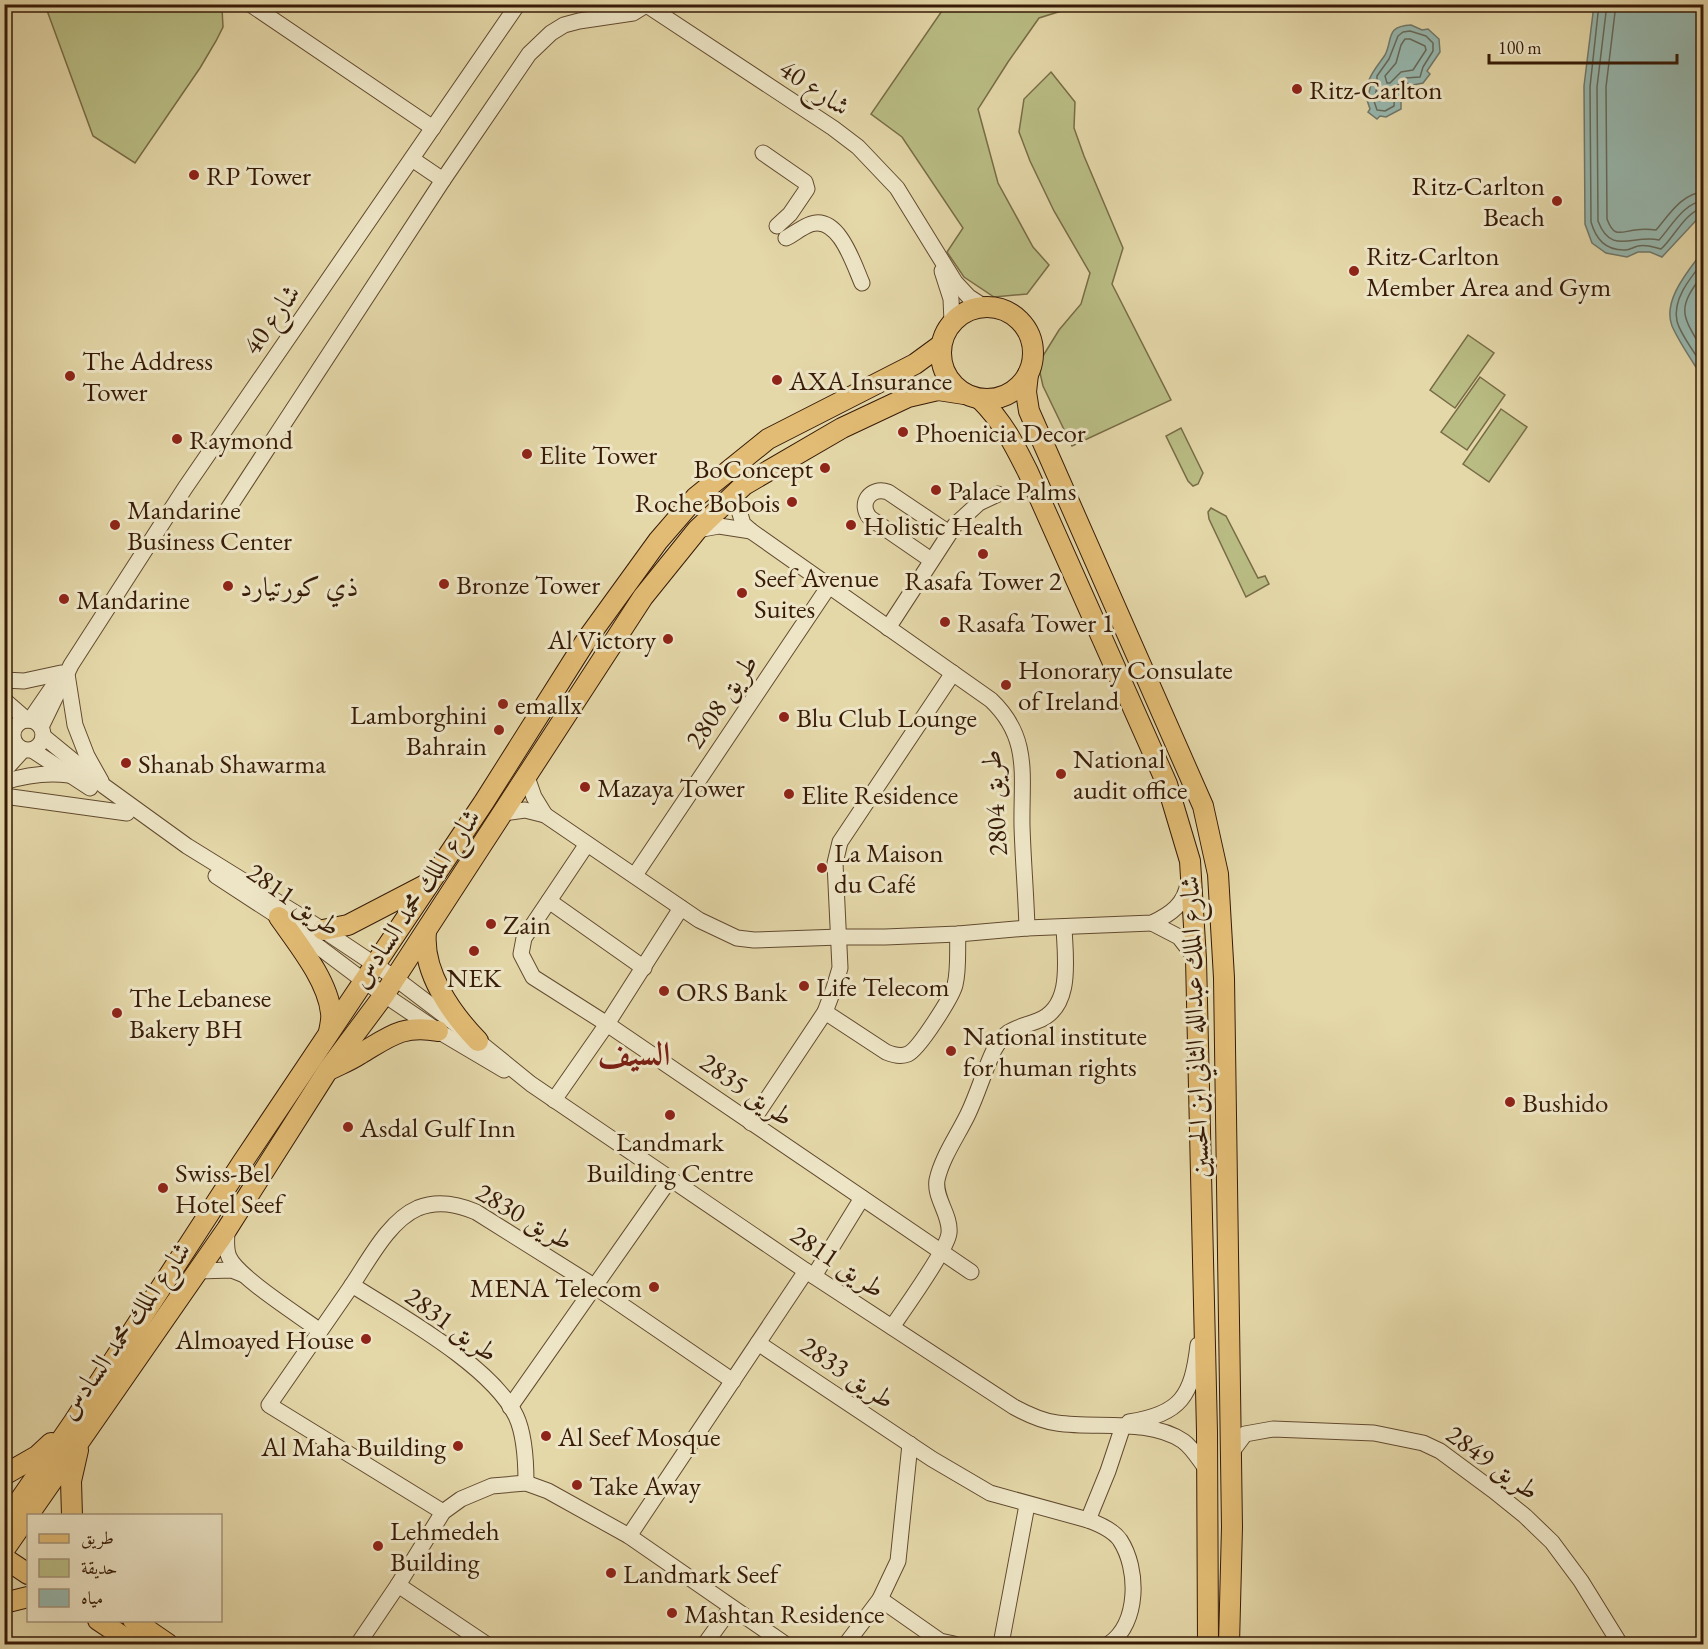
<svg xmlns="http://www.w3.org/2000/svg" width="1708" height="1649" viewBox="0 0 1708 1649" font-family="'EB Garamond',Amiri,serif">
  <rect width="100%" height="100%" fill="#e4d7a8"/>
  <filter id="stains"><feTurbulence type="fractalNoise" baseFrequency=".00333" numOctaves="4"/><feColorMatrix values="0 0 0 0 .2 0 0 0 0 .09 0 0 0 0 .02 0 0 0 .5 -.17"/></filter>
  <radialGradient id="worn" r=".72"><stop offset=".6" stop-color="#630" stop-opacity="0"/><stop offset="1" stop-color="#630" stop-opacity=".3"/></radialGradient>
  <!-- green -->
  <g fill="#b9bd84" stroke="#786c46" stroke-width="1.5">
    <path d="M219,4L222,8L223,27L216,41L200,68L135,163L93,136L45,5Z"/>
    <path d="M1065,4L1071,8L1039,18L1008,62L978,109L998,183L1033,247L1049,265L1027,294L994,297L964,277L947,252L963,228L902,137L871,114L946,5Z"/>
    <path d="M1051,72L1075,102L1074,128L1084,156L1123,248L1112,284L1171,400L1072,446L1043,386L1038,364L1059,330L1081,304L1090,273L1054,211L1030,161L1019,132L1024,99Z"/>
    <path d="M1468,335L1494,353L1455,408L1430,390Z"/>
    <path d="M1480,377L1505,395L1467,450L1441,432Z"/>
    <path d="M1501,409L1527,427L1489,482L1463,464Z"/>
    <path d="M1181,428L1203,473L1198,484L1193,486L1188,481L1166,436Z"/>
    <path d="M1211,508L1226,516L1258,578L1265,576L1269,584L1246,597L1209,519L1208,512Z"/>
  </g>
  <!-- water -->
  <g fill="#97b8af" stroke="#71796c" stroke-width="1.5">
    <path d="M1594,5H1703V213L1662,257L1650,252H1638L1627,257L1606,253L1592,243L1585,224L1584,86Z"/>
    <path d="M1411,25L1422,30L1428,29L1439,39L1440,52L1427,71L1430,74L1423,83L1413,85L1407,83L1401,90V109L1386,117L1380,116L1377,119L1368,112L1370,109L1367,100L1372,81L1369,80C1373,70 1379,64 1385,55C1393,40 1385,26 1411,25Z"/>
    <path d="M1703,251V378C1693,362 1680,344 1672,326C1662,300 1689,270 1703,251Z"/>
  </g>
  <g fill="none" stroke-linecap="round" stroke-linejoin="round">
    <!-- shore -->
    <g stroke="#676a5b" stroke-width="1.5">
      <path d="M1599,4L1590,87L1591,222C1596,239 1605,250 1624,250C1629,251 1633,247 1638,246C1646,244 1653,247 1661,249C1674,238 1685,211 1704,208"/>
      <path d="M1607,4L1597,87L1598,221C1611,256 1633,234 1659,240C1671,227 1684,202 1704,201"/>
      <path d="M1616,4L1606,87L1607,219C1614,238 1620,232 1635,230C1642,229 1649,229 1656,230C1669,215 1682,193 1704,192"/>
      <path d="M1410,31L1426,36L1433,43V51L1423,67L1420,77L1405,78L1395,88L1394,106L1385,111L1377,110L1374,101L1377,87V76L1389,59L1398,36L1403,32Z"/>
      <path d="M1410,39L1425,46L1426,50L1413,70L1401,72L1390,83H1387L1385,76L1396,63L1401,45L1405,39Z"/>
      <path d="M1704,261C1691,277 1672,299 1677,321C1680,334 1696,355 1704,367"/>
      <path d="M1704,273C1675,310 1682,315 1704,352"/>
    </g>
    <defs>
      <g id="minor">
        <path d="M250,4L433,128"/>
        <path d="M645,4L833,128L858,147L897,188L955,282L969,297L986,308"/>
        <path d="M763,153L802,180L805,182L807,189L790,214L777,226"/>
        <path d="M412,159L443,180"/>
        <path d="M786,238C794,234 802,227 811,224C839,215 854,265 862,283"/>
        <path d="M942,271L951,299L952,322"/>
        <path d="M734,493L743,524L751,531L991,700C1031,738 1021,776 1022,826C1023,860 1026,894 1027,928"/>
        <path d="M226,512L443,180L529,54L551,33L564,25L579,21L633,13L646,5"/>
        <path d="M697,530L719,526L751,531"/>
        <path d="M931,560L870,518C858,504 870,486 888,492L949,533"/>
        <path d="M888,628L955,525L979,503L998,494"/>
        <path d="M67,674L75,725L87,756L101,781"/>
        <path d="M4,680L24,681L61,673"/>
        <path d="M4,700L27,720"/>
        <circle cx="28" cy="735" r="15"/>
        <path d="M30,720L52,688"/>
        <path d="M41,727L71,665L185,488L518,4"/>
        <path d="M43,736L104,786L187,846L323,930L395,978L478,1041L531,1084L806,1271L1014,1407C1027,1414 1041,1421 1057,1423C1097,1429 1148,1418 1183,1441C1193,1448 1200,1461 1207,1470"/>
        <path d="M32,750L90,788"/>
        <path d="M4,771L23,750"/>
        <path d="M527,777L534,797L545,815"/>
        <path d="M4,782C26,775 46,772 69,775"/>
        <path d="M4,796L127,813"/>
        <path d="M504,813L525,810L545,815L699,920L737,938L754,940L840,937H885L958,934L1027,928L1152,923C1171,914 1185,904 1188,883"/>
        <path d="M587,844L524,938L521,954L533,977L607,1024L971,1272"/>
        <path d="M635,875L829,586"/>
        <path d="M216,876L279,917L364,981L438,1031L504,1070"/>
        <path d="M549,901L644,968"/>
        <path d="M1152,923L1179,937L1196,959"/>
        <path d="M825,1012L886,1052C893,1055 901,1057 908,1054C919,1049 952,997 955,985C959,969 957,950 958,934"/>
        <path d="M554,1100L607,1024L681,908"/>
        <path d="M751,1123L825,1012L834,988L840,968L835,863L840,842L953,673"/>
        <path d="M227,1229C227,1239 225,1248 229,1257C238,1277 300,1316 320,1331"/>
        <path d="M198,1271L232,1270L242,1274"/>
        <path d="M814,1276L862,1198"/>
        <path d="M352,1285C399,1315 492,1366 516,1416C525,1435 526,1462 526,1483"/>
        <path d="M892,1327C903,1311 948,1248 949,1233C951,1215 934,1198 937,1180C942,1157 958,1135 968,1114C978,1093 984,1071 994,1050C1006,1028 1016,1029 1037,1021C1074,1008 1065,957 1064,927"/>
        <path d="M758,1343L932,1459L990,1493L1088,1520C1099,1524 1113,1530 1120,1540C1139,1569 1139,1623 1109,1644"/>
        <path d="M510,1407L670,1179"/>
        <path d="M1129,1422C1181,1414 1192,1396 1198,1345"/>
        <path d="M1231,1453L1245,1434L1273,1429L1374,1433L1423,1443L1440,1451L1494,1491L1525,1516L1552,1542L1581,1581L1620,1644"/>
        <path d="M443,1512L269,1405C296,1366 323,1327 350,1288C368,1262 388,1221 418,1208C438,1200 457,1204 476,1212L594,1286L733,1381"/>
        <path d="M1088,1520L1108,1471L1123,1426"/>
        <path d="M629,1536L806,1271"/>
        <path d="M398,1585L486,1644"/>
        <path d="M880,1599L940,1641L954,1644"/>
        <path d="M358,1644L398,1585L443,1512L461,1499L492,1486L526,1483L548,1491L629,1536L785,1644"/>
        <path d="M705,1644L731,1608"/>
        <path d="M846,1644L880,1599L898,1561L910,1444"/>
        <path d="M1001,1644L1027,1505"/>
      </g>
      <g id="major">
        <circle cx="987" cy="353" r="46"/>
        <path d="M1028,374L1026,392L1029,411L1203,806L1218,874L1224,978L1232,1527L1229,1644"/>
        <path d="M980,399C1003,422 1014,444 1028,472L1167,784L1190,861L1196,959L1207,1432L1208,1644"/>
        <path d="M279,917C298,944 328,981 331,1013C332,1019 330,1026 329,1032"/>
        <path d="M323,930L348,925L425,885"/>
        <path d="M426,932C422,972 451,1013 478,1041"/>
        <path d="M331,1069C341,1064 351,1060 360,1054C389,1037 403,1024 438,1031"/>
        <path d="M4,1475L37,1456L51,1443"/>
        <path d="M72,1516L71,1481L78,1450"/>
        <path d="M4,1523L73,1423L242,1163L484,802L587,639L658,541L696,497L768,439L915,364L941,345"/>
        <path d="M4,1550L227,1229L328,1070L384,995L643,597L697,530L744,485L842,428L908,397L938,390L964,394"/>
        <path d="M4,1558L28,1574"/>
        <path d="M4,1603L28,1597"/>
        <path d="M98,1620L134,1644"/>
        <path d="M133,1620L168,1644"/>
      </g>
    </defs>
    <!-- minor casing -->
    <use href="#minor" stroke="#624a2f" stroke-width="17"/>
    <!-- major casing -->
    <use href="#major" stroke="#371b07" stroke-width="22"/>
    <!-- minor -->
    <use href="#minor" stroke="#ede5c6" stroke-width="15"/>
    <!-- major -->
    <use href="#major" stroke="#e2bc74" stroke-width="20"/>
  </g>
  <!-- markers -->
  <g fill="#8f2418" stroke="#ede5c6" stroke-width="2">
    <circle cx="1297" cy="89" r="6"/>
    <circle cx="194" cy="175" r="6"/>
    <circle cx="1557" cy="201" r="6"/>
    <circle cx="1354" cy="271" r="6"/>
    <circle cx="70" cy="376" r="6"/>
    <circle cx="777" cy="380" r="6"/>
    <circle cx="903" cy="432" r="6"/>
    <circle cx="177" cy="439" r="6"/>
    <circle cx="527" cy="454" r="6"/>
    <circle cx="825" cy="468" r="6"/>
    <circle cx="936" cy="490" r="6"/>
    <circle cx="792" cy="502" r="6"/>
    <circle cx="115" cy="525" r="6"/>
    <circle cx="851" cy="525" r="6"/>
    <circle cx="983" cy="554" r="6"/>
    <circle cx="444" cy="584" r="6"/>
    <circle cx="228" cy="586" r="6"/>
    <circle cx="742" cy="593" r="6"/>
    <circle cx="64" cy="599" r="6"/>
    <circle cx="945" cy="622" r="6"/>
    <circle cx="668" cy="639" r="6"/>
    <circle cx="1006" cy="685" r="6"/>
    <circle cx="503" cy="704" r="6"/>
    <circle cx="784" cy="717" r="6"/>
    <circle cx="499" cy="730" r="6"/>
    <circle cx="126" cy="763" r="6"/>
    <circle cx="1061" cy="774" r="6"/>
    <circle cx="585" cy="787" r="6"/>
    <circle cx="789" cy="794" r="6"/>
    <circle cx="822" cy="868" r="6"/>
    <circle cx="491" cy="924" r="6"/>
    <circle cx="474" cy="951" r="6"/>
    <circle cx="804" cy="986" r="6"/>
    <circle cx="664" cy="991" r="6"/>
    <circle cx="117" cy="1013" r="6"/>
    <circle cx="951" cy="1051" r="6"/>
    <circle cx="1510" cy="1102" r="6"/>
    <circle cx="670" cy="1115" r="6"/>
    <circle cx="348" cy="1127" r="6"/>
    <circle cx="163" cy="1188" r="6"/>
    <circle cx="654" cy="1287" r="6"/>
    <circle cx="366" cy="1339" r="6"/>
    <circle cx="546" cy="1436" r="6"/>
    <circle cx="458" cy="1446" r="6"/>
    <circle cx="577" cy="1485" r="6"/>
    <circle cx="378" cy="1546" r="6"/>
    <circle cx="611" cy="1573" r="6"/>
    <circle cx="672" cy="1613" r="6"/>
  </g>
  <g text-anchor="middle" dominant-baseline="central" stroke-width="6" stroke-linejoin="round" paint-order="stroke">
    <!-- street labels -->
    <g font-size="27" fill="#371b07" stroke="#ede5c6">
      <text transform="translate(815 87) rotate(34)">شارع 40</text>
      <text transform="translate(271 319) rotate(-55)">شارع 40</text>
      <text transform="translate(721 701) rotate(-56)">طريق 2808</text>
      <text transform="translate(994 803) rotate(-94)">طريق 2804</text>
      <text transform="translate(415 898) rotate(-56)">شارع الملك محمد السادس</text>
      <text transform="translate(294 899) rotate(35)">طريق 2811</text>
      <text transform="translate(1194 1027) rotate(-92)">شارع الملك عبدالله الثاني ابن الحسين</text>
      <text transform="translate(747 1089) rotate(35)">طريق 2835</text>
      <text transform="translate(525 1216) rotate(30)">طريق 2830</text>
      <text transform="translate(838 1261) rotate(34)">طريق 2811</text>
      <text transform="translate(452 1324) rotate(36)">طريق 2831</text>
      <text transform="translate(124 1330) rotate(-55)">شارع الملك محمد السادس</text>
      <text transform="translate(848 1372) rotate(34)">طريق 2833</text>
      <text transform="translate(1493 1462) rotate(36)">طريق 2849</text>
    </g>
    <!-- poi labels -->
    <g font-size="27" fill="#371b07" stroke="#ede5c6" text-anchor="start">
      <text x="1309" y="89">Ritz-Carlton</text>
      <text x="206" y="175">RP Tower</text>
      <text x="1545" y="185" text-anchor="end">Ritz-Carlton<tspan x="1545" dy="31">Beach</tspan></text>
      <text x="1366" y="255">Ritz-Carlton<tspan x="1366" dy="31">Member Area and Gym</tspan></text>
      <text x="82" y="360">The Address<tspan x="82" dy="31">Tower</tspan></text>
      <text x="789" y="380">AXA Insurance</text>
      <text x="915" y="432">Phoenicia Decor</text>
      <text x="189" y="439">Raymond</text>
      <text x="539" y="454">Elite Tower</text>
      <text x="813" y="468" text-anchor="end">BoConcept</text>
      <text x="948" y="490">Palace Palms</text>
      <text x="780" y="502" text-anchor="end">Roche Bobois</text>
      <text x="127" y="509">Mandarine<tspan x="127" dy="31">Business Center</tspan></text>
      <text x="863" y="525">Holistic Health</text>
      <text x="754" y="577">Seef Avenue<tspan x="754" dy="31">Suites</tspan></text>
      <text x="983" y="580" text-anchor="middle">Rasafa Tower 2</text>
      <text x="456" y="584">Bronze Tower</text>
      <text x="240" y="586">ذي كورتيارد</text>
      <text x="76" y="599">Mandarine</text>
      <text x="957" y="622">Rasafa Tower 1</text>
      <text x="656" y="639" text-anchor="end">Al Victory</text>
      <text x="1018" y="669">Honorary Consulate<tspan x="1018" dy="31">of Ireland</tspan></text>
      <text x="515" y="704">emallx</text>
      <text x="487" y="714" text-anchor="end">Lamborghini<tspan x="487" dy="31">Bahrain</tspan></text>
      <text x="796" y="717">Blu Club Lounge</text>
      <text x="1073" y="758">National<tspan x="1073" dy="31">audit office</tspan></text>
      <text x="138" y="763">Shanab Shawarma</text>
      <text x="597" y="787">Mazaya Tower</text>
      <text x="801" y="794">Elite Residence</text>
      <text x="834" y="852">La Maison<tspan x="834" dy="31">du Café</tspan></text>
      <text x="503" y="924">Zain</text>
      <text x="474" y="977" text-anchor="middle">NEK</text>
      <text x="816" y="986">Life Telecom</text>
      <text x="676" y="991">ORS Bank</text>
      <text x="129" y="997">The Lebanese<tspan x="129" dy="31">Bakery BH</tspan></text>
      <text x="963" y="1035">National institute<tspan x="963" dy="31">for human rights</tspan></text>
      <text x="1522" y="1102">Bushido</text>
      <text x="360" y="1127">Asdal Gulf Inn</text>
      <text x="670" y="1141" text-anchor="middle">Landmark<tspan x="670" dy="31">Building Centre</tspan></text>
      <text x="175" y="1172">Swiss-Bel<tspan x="175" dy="31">Hotel Seef</tspan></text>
      <text x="642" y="1287" text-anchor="end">MENA Telecom</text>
      <text x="354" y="1339" text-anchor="end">Almoayed House</text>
      <text x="558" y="1436">Al Seef Mosque</text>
      <text x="446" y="1446" text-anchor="end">Al Maha Building</text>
      <text x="589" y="1485">Take Away</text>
      <text x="390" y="1530">Lehmedeh<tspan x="390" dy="31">Building</tspan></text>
      <text x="623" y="1573">Landmark Seef</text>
      <text x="684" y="1613">Mashtan Residence</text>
    </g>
    <!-- district labels -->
    <g font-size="33" font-weight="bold" fill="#7a1f14" stroke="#ede5c6">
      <text x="634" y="1053">السيف</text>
    </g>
  </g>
  <!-- margin -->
  <rect width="1708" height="1649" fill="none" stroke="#e4d7a8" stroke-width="24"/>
  <rect x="6" y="6" width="1696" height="1637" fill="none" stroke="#371b07" stroke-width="3"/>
  <rect x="12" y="12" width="1684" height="1625" fill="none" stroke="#371b07" stroke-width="1.5"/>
  <!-- legend -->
  <rect x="27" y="1514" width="195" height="108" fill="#ede5c6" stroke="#a4947a" stroke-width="1.5"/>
  <rect x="39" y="1534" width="30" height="9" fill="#e2bc74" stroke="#a4947a" stroke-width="1.5"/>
  <text x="81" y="1544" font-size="18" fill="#371b07">طريق</text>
  <rect x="39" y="1559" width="30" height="18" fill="#b9bd84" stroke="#a4947a" stroke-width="1.5"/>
  <text x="81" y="1574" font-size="18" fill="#371b07">حديقة</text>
  <rect x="39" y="1589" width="30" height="18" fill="#97b8af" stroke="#a4947a" stroke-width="1.5"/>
  <text x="81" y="1604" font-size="18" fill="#371b07">مياه</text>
  <!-- scale -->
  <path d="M1489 54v9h188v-9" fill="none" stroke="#371b07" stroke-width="3"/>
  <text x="1498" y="54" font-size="18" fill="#371b07" stroke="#ede5c6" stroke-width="4.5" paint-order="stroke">100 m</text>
  <rect width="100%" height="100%" filter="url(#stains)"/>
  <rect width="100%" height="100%" fill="url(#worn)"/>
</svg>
